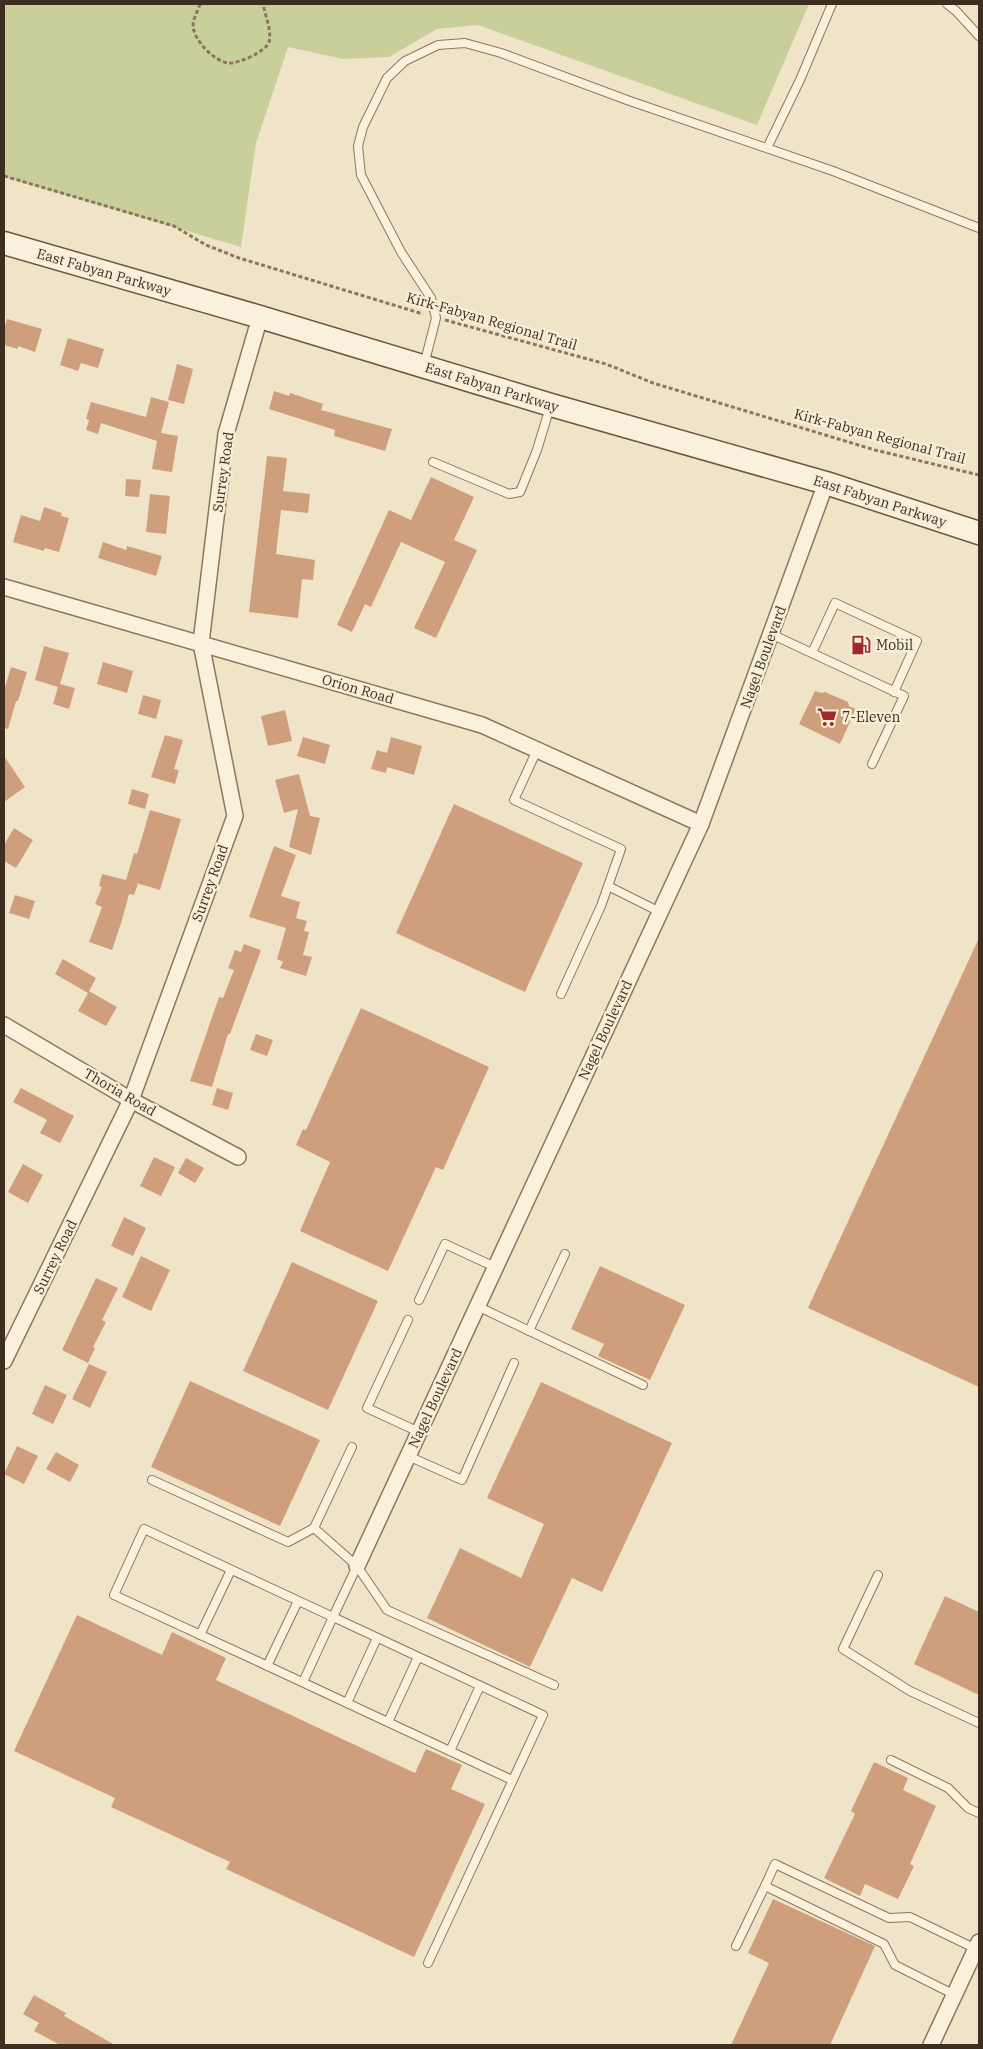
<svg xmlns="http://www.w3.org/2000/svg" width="983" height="2049" viewBox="0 0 983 2049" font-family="'IBM Plex Serif',serif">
  <rect width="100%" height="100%" fill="#f0e4c8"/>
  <!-- green -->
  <path fill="#c9cf9b" d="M4,4H809L757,125L478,25L437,29L389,57L343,59L288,47L256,143L241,247L4,177Z"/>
  <!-- building -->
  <g fill="#cf9f7d">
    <path d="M7,319L42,329L35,352L18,346V349L4,345V329Z"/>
    <path d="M68,338L104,349L98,368L81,363L78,371L60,365Z"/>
    <path d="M177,364L193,369L184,404L168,400Z"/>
    <path d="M274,391L289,396L290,393L323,404L321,410L392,429L385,451L334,436L335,430L269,409Z"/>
    <path d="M151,397L169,402L161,433L178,436L172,472L152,469L157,441L101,423L98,434L86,430L89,420L86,419L91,402L146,417Z"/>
    <path d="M267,456L287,458L283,491L310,494L308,513L281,510L276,554L315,560L313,580L302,579L298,618L249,612Z"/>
    <path d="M431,477L474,497L454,540L477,550L436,638L414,628L445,562L401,542L371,607L365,604L352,632L337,625L389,510L411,520Z"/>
    <path d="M126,479L141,480L139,497L125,496Z"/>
    <path d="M150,494L170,496L166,534L146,532Z"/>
    <path d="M44,507L62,513L61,516L69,518L59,552L45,548L44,551L13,542L21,515L40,521Z"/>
    <path d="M103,542L126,550L127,546L162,556L156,576L98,558Z"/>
    <path d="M44,646L69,653L60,684L75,688L69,709L53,704L58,687L35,680Z"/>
    <path d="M103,662L133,671L127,693L97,684Z"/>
    <path d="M11,667L27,672L18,701H16L8,729L4,728V691Z"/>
    <path d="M815,691L821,693L825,692L848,702L849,706L856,709L840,744L799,724Z"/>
    <path d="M143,695L161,700L156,719L138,714Z"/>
    <path d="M285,710L292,741L268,746L261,716Z"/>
    <path d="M165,735L183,740L174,769L179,770L175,784L151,777Z"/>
    <path d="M303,737L330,745L325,764L297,756Z"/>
    <path d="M391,737L422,746L414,775L387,767L386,773L371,769L377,750L387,753Z"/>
    <path d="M4,756L25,787L4,802Z"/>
    <path d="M299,774L310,816L320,818L311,855L289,847L298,809L284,813L275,780Z"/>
    <path d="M132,789L149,794L145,809L128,804Z"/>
    <path d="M454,804L583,863L525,992L396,933Z"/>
    <path d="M150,810L181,819L160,890L133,882L138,884L134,895L129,894L122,920L112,950L89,942L102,907L95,904L102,887L99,886L102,874L126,880L134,853L137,854Z"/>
    <path d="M14,828L33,840L16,868L4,861V845Z"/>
    <path d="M274,846L296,855L281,896L300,902L296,918L307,921L304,931L309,932L303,955L312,957L306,976L280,968L283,962L277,959L286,928L249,917Z"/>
    <path d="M15,895L35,901L29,919L9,913Z"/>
    <path d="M979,938V1387L808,1308Z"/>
    <path d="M244,944L261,950L230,1034H228L212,1087L190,1081L219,997L223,998L234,970L228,968L235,950L241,952Z"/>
    <path d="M63,959L96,978L89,991L117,1007L106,1026L78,1011L88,993L55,974Z"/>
    <path d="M361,1008L489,1067L443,1170L436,1167L388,1271L300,1231L330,1162L296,1145L303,1129L306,1130Z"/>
    <path d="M256,1034L273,1040L267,1056L250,1050Z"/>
    <path d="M21,1088L74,1116L60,1143L40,1133L47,1120L13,1102Z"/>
    <path d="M217,1088L233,1093L228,1110L212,1105Z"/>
    <path d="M154,1157L175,1167L161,1196L140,1186Z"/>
    <path d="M186,1158L204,1168L195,1183L178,1173Z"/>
    <path d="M23,1164L43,1175L28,1203L8,1192Z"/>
    <path d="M124,1217L146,1228L133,1256L111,1246Z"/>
    <path d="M141,1256L170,1270L151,1311L122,1297Z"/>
    <path d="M292,1262L378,1301L328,1410L243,1371Z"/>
    <path d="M600,1266L685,1305L650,1380L598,1356L604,1344L571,1329Z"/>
    <path d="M96,1278L118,1288L102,1320L106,1322L93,1347L95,1348L88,1363L62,1350Z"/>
    <path d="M89,1364L107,1372L90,1408L72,1399Z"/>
    <path d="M190,1381L320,1440L280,1526L151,1467Z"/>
    <path d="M541,1382L672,1443L602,1592L572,1578L530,1667L427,1618L460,1548L521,1578L544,1524L487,1498Z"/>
    <path d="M45,1385L67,1395L53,1424L32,1414Z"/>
    <path d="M17,1446L38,1456L24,1484L4,1474Z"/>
    <path d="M56,1452L79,1465L70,1482L46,1469Z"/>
    <path d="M945,1596L979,1612V1695L914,1664Z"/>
    <path d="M77,1615L162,1655L172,1632L226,1658L216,1680L415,1773L426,1749L462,1765L451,1789L485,1804L414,1957L226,1869L230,1862L111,1807L115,1798L14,1751Z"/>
    <path d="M874,1762L908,1778L903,1790L936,1806L910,1864L914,1866L898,1899L865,1884L860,1896L824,1878L855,1814L851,1811Z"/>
    <path d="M773,1899L875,1946L830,2045H731L769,1963L748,1953Z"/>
    <path d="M34,1995L66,2013L64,2016L115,2045H60L34,2031L39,2023L23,2014Z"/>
  </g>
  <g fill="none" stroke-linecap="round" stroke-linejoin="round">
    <defs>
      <g id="service">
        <path d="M947,4L956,11L979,36"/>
        <path d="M767,148L800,80L832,4"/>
        <path d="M424,365L436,318L431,298L401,252L361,175L358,146L363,127L387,78L405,61L438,45L465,43L501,53L627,100L833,171L979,228"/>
        <path d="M433,462L509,494L520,492L537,450L550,407"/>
        <path d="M771,634L904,696L872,764"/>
        <path d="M812,653L835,603L917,641L894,692"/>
        <path d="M537,750L514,800L621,849L601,906L561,994"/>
        <path d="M608,886L660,912"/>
        <path d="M419,1300L445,1244L495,1267"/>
        <path d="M477,1306L643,1385"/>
        <path d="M408,1320L367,1408L419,1432"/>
        <path d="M529,1331L565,1254"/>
        <path d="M352,1447L314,1528L357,1566L387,1610L554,1685"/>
        <path d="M408,1456L462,1480L514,1363"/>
        <path d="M152,1480L288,1542L314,1528"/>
        <path d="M357,1566L333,1617L543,1715L428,1963"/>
        <path d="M878,1575L843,1649L910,1691L979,1723"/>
        <path d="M200,1635L231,1570"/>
        <path d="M267,1666L298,1601"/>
        <path d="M303,1682L333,1617L144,1529L114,1595C247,1656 379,1718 512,1780"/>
        <path d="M347,1703L377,1638"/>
        <path d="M388,1722L418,1657"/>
        <path d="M450,1751L480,1686"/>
        <path d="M891,1760L948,1788L968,1808L979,1813"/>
        <path d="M765,1886L775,1864L889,1918L910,1917L976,1949"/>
        <path d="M736,1946L765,1886L884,1944L895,1965L955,1995"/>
      </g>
      <g id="minor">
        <path d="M4,587L482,725L701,824"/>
        <path d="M4,1025L131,1100L238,1157"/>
        <path d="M4,1361L131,1100L235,816L201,643L226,434L260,317"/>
        <path d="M357,1566L701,824L826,483"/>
        <path d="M931,2045L979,1942"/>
      </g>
      <path id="secondary" d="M4,243L260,317L551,405L826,483L979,533"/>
    </defs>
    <!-- service casing -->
    <use href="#service" stroke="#8d765c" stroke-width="10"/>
    <!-- minor casing -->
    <use href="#minor" stroke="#8d765c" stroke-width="18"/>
    <!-- secondary casing -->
    <use href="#secondary" stroke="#6f573f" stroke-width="25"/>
    <!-- path -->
    <g stroke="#8d765c" stroke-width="3" stroke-dasharray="4 2.5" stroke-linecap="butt">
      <path d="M200,4C198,11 193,18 193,26C194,41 215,62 229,63C238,64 267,51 269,42C272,31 265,15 263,4"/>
      <path d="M4,176L174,226L206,245L239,258L423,314"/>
      <path d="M445,320L606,364L653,383L875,450L979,475"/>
    </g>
    <!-- service -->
    <use href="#service" stroke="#faf1dc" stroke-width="8"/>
    <!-- minor -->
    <use href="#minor" stroke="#faf1dc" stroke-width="15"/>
    <!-- secondary -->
    <use href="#secondary" stroke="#faf1dc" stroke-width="22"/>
  </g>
  <!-- icons -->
  <defs>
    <symbol id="fuel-bare" viewBox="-9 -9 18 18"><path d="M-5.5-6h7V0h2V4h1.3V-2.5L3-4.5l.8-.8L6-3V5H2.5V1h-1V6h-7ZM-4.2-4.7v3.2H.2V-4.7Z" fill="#9e2a2b" stroke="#f7eed8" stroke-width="2.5" paint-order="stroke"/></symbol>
    <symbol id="supermarket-bare" viewBox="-9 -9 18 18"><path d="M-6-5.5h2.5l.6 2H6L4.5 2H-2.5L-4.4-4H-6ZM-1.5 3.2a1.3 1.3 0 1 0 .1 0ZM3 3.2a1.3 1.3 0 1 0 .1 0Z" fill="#9e2a2b" stroke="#f7eed8" stroke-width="2.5" paint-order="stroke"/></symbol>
  </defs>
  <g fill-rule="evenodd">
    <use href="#fuel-bare" x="847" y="631" width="28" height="28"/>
    <use href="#supermarket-bare" x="813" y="703" width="28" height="28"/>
  </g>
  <g text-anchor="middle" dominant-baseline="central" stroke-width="5" stroke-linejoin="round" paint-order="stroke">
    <!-- street labels -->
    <g font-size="14" fill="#3d2e20" stroke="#f7eed8">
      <text transform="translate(104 272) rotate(16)">East Fabyan Parkway</text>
      <text transform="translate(492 321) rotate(16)">Kirk-Fabyan Regional Trail</text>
      <text transform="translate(492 387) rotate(17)">East Fabyan Parkway</text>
      <text transform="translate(880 436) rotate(15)">Kirk-Fabyan Regional Trail</text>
      <text transform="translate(223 472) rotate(-82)">Surrey Road</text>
      <text transform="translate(880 501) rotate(18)">East Fabyan Parkway</text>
      <text transform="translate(763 657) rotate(-70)">Nagel Boulevard</text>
      <text transform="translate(358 689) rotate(16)">Orion Road</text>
      <text transform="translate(210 883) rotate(-70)">Surrey Road</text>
      <text transform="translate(605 1030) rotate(-65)">Nagel Boulevard</text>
      <text transform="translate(120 1092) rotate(30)">Thoria Road</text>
      <text transform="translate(55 1257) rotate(-64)">Surrey Road</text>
      <text transform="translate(435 1398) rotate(-65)">Nagel Boulevard</text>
    </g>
    <!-- poi labels -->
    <g font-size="14" fill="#3d2e20" stroke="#f7eed8" text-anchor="start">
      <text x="876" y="645">Mobil</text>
      <text x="842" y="717">7-Eleven</text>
    </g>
  </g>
  <!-- border -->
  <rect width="983" height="2049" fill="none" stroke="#3d2e20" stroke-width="10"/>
</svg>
